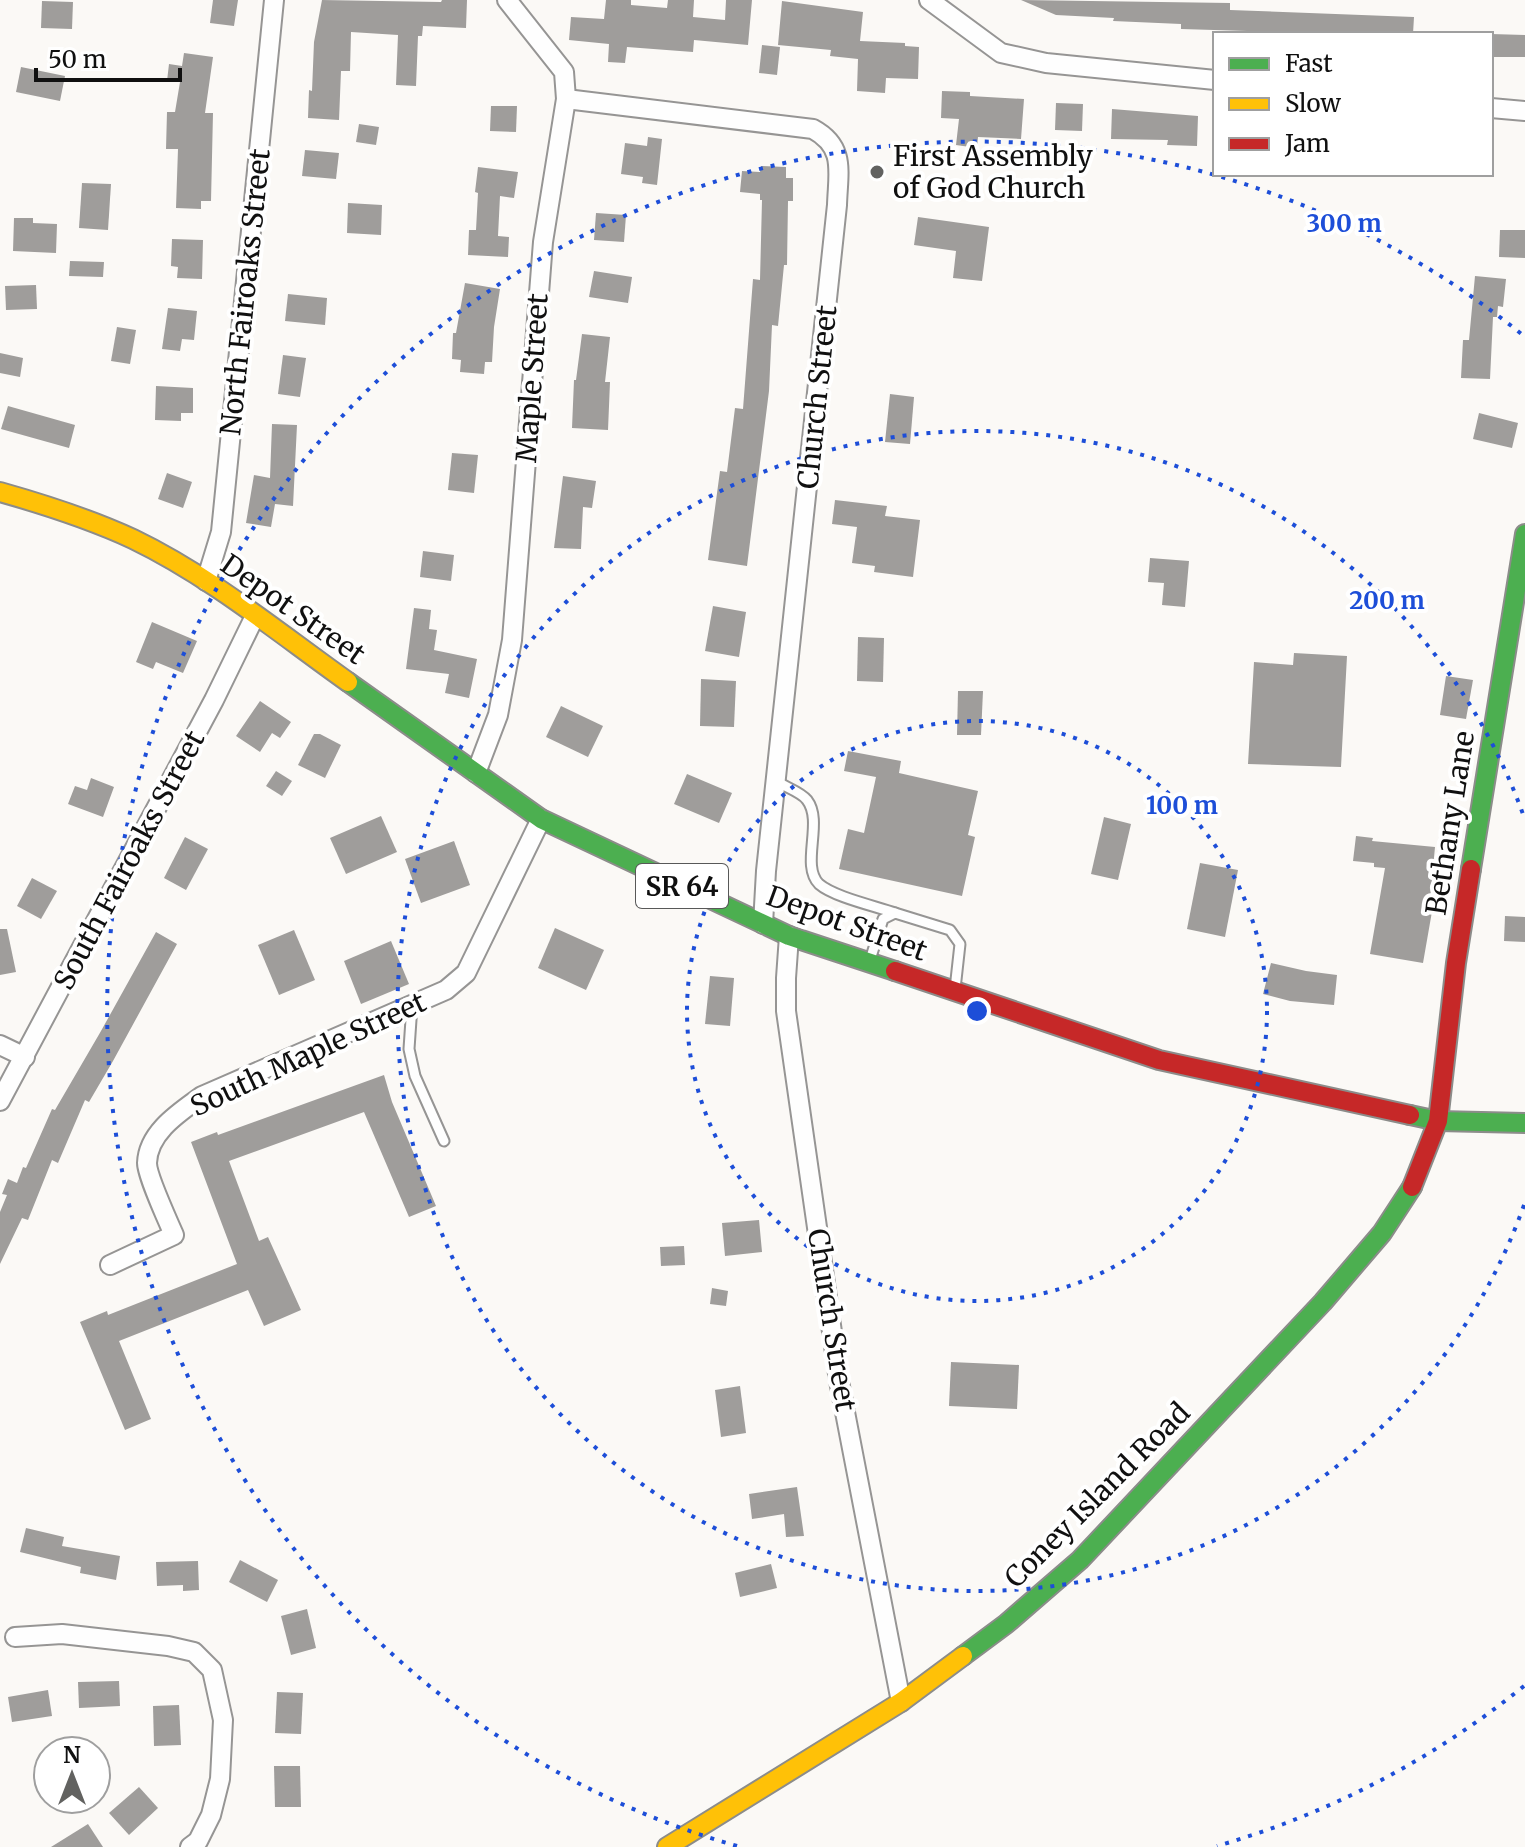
<svg xmlns="http://www.w3.org/2000/svg" width="1525" height="1847" viewBox="0 0 1525 1847" font-family="Merriweather,serif">
  <rect width="100%" height="100%" fill="#fbf9f6"/>
  <!-- building -->
  <g fill="#9f9d9b">
    <path d="M213,0H238L234,26L210,23Z"/>
    <path d="M322,0L441,2L442,0H467L466,28L423,26L422,36H418L416,86L396,85L398,35L351,32L350,71H341L339,120L308,118L309,90L312,91L314,42Z"/>
    <path d="M606,0H631V5L667,8L668,0H694L693,17L725,20L726,0H752L748,45L694,40L693,52L627,47L625,63L608,62L609,44L569,40L571,17L604,19Z"/>
    <path d="M1021,0L1230,3V10L1414,17L1413,34H1247V31L1181,29V24L1113,21L1114,18L1056,15Z"/>
    <path d="M42,1L73,2L72,29L41,28Z"/>
    <path d="M782,1L863,12L860,41L905,43V46L919,47L918,79L886,78L885,93L857,91L858,59L830,56L831,50L778,45Z"/>
    <path d="M1491,34L1525,35V57H1491Z"/>
    <path d="M762,45L780,47L777,75L759,73Z"/>
    <path d="M184,53L213,57L205,113H213L211,201H201V209L176,208L178,149H166L167,112H175L180,82L167,81L169,64L182,66Z"/>
    <path d="M21,67L65,76L60,101L16,92Z"/>
    <path d="M942,91L970,92V96L1024,99L1021,139L978,137L977,148L956,145L959,119L941,118Z"/>
    <path d="M1056,103L1083,104L1082,131L1055,130Z"/>
    <path d="M491,106H517L516,132L490,131Z"/>
    <path d="M1112,109L1198,116L1197,146L1167,145L1168,140L1111,139Z"/>
    <path d="M359,124L379,127L376,145L356,142Z"/>
    <path d="M648,137L662,139L657,185L642,183L643,177L621,174L625,143L647,146Z"/>
    <path d="M305,150L339,153L336,179L302,176Z"/>
    <path d="M761,166L786,167V178H793V201H788L787,265H784L778,326L772,325L769,391L747,566L708,560L720,471L727,472L735,408L743,409L753,279L760,280L762,200H760V194L740,192L742,171L760,172Z"/>
    <path d="M478,167L518,172L514,198L500,196L498,236L509,237L508,257L468,255L469,230H476L478,193L475,192Z"/>
    <path d="M82,183L111,184L108,230L79,228Z"/>
    <path d="M348,203L382,205L381,235L347,233Z"/>
    <path d="M596,213L626,215L624,242L594,240Z"/>
    <path d="M918,217L989,227L982,281L953,278L956,251L914,245Z"/>
    <path d="M14,218H33V223L57,224L56,253L13,251Z"/>
    <path d="M1500,230H1525V258L1499,257Z"/>
    <path d="M172,239L203,240L202,279L177,278L178,267L171,266Z"/>
    <path d="M70,261L104,262L103,277L69,276Z"/>
    <path d="M594,271L632,277L628,303L589,297Z"/>
    <path d="M1475,276L1506,279L1503,307L1498,306L1497,317H1493L1490,379L1461,378L1463,340H1469Z"/>
    <path d="M465,283L500,289L494,327L492,362H485L484,374L460,372L461,360L452,359L453,333H456Z"/>
    <path d="M36,285L37,309L6,310L5,286Z"/>
    <path d="M288,294L327,298L325,325L285,321Z"/>
    <path d="M168,308L197,311L194,340L182,339L180,351L162,349Z"/>
    <path d="M117,327L136,330L130,364L111,361Z"/>
    <path d="M582,334L610,337L605,382H610L608,430L572,428L574,380H576Z"/>
    <path d="M0,353L23,358L20,377L0,373Z"/>
    <path d="M283,355L306,358L300,397L278,394Z"/>
    <path d="M156,386L193,388V413H181V421L155,420Z"/>
    <path d="M890,394L914,397L910,444L885,442Z"/>
    <path d="M8,406L75,425L69,448L1,429Z"/>
    <path d="M1479,413L1518,423L1512,448L1473,439Z"/>
    <path d="M272,424L297,425L293,506L275,504L271,527L246,523L254,475L270,478Z"/>
    <path d="M452,453L478,455L474,493L448,490Z"/>
    <path d="M167,473L192,482L183,508L158,499Z"/>
    <path d="M563,476L596,481L592,508L583,507L581,549L554,548Z"/>
    <path d="M835,500L887,506L885,516L920,520L913,577L874,572L875,566L852,563L857,527L832,524Z"/>
    <path d="M423,551L454,555L451,581L420,577Z"/>
    <path d="M1150,558L1189,561L1185,607L1162,605L1164,583L1148,582Z"/>
    <path d="M713,606L746,612L739,657L705,651Z"/>
    <path d="M414,608L431,610L429,629L437,630L434,650L477,659L469,698L445,693L449,674L406,669Z"/>
    <path d="M152,622L197,641L183,673L156,662L153,669L136,662Z"/>
    <path d="M858,637L884,638L883,682L857,681Z"/>
    <path d="M1294,653L1347,656L1341,767L1248,764L1254,662L1293,665Z"/>
    <path d="M1446,676L1473,680L1466,719L1440,715Z"/>
    <path d="M701,679L736,681L734,727L700,726Z"/>
    <path d="M958,691H983L981,735H957Z"/>
    <path d="M260,701L291,722L280,738L272,733L260,752L236,736Z"/>
    <path d="M561,706L603,726L588,757L546,737Z"/>
    <path d="M314,734H320L341,745L325,778L298,765Z"/>
    <path d="M848,751L901,761L899,773L978,791L968,835L975,837L962,896L839,869L848,829L864,833L876,777L844,771Z"/>
    <path d="M276,771L292,781L282,796L266,786Z"/>
    <path d="M687,774L732,793L719,823L674,804Z"/>
    <path d="M91,778L114,787L103,817L68,804L75,786L87,790Z"/>
    <path d="M381,816L397,852L346,874L330,838Z"/>
    <path d="M1104,817L1131,824L1118,880L1091,874Z"/>
    <path d="M1356,836L1373,838L1372,841L1435,847L1430,900H1434L1423,963L1370,954L1385,868L1374,867V863L1353,861Z"/>
    <path d="M185,837L208,849L186,890L164,878Z"/>
    <path d="M454,841L470,885L421,903L405,859Z"/>
    <path d="M1200,863L1238,870L1225,937L1187,929Z"/>
    <path d="M32,878L57,891L41,919L17,906Z"/>
    <path d="M1505,916L1525,917V942L1504,941Z"/>
    <path d="M555,928L604,950L586,990L538,968Z"/>
    <path d="M0,929H7L16,972L0,975Z"/>
    <path d="M294,930L315,980L279,995L258,945Z"/>
    <path d="M156,932L177,944L113,1061L89,1102L85,1100L58,1163L52,1160L28,1220L22,1218L0,1264V1212L7,1195L2,1194L8,1179L17,1183L23,1167L26,1168L52,1109L55,1110L101,1031Z"/>
    <path d="M391,941L409,984L361,1004L344,961Z"/>
    <path d="M1271,963L1306,971L1337,975L1334,1005L1290,1001L1263,994Z"/>
    <path d="M710,976L734,978L730,1026L705,1024Z"/>
    <path d="M384,1075L392,1102L436,1206L409,1217L364,1112L229,1161L259,1241L268,1237L301,1310L264,1326L248,1290L119,1341L151,1419L125,1430L80,1322L107,1311L108,1315L237,1264L191,1142L217,1132L218,1135Z"/>
    <path d="M759,1220L762,1252L725,1256L722,1223Z"/>
    <path d="M684,1246L685,1265L661,1266L660,1247Z"/>
    <path d="M712,1288L728,1291L726,1306L710,1304Z"/>
    <path d="M951,1362L1019,1365L1017,1409L949,1406Z"/>
    <path d="M740,1386L746,1433L721,1437L715,1390Z"/>
    <path d="M797,1487L804,1536L786,1537L784,1514L752,1519L749,1494Z"/>
    <path d="M26,1528L64,1537L62,1546L120,1556L116,1580L80,1573L81,1567L20,1552Z"/>
    <path d="M240,1560L278,1580L267,1602L229,1582Z"/>
    <path d="M198,1561L199,1590L183,1591V1585L157,1586L156,1562Z"/>
    <path d="M771,1564L777,1588L740,1597L735,1573Z"/>
    <path d="M307,1609L316,1648L291,1655L281,1616Z"/>
    <path d="M119,1681L120,1706L79,1708L78,1682Z"/>
    <path d="M48,1690L52,1716L12,1722L8,1697Z"/>
    <path d="M277,1692L303,1693L301,1734L275,1733Z"/>
    <path d="M179,1705L181,1745L154,1746L153,1706Z"/>
    <path d="M274,1766H300L301,1807H275Z"/>
    <path d="M139,1787L158,1808L129,1835L109,1813Z"/>
    <path d="M88,1824L103,1847H51Z"/>
  </g>
  <g fill="none" stroke-linecap="round" stroke-linejoin="round">
    <defs>
      <g id="lane">
        <path d="M776,781C785,787 801,792 807,800C824,822 800,865 819,884C834,897 875,906 895,913"/>
        <path d="M870,960L883,919L895,913L950,930L960,944L955,989"/>
        <path d="M412,1005L409,1049L415,1076L444,1141"/>
      </g>
      <g id="street">
        <path d="M929,0L1001,53L1046,63L1215,80"/>
        <path d="M566,99L813,129C846,147 838,172 837,205L766,871L763,924"/>
        <path d="M1491,108L1525,111"/>
        <path d="M206,581L221,532L274,0"/>
        <path d="M476,773L498,715L512,640L543,242L566,99L564,72L507,0"/>
        <path d="M789,936L786,978V1011L839,1381L901,1702"/>
        <path d="M0,1045L25,1057"/>
        <path d="M0,1101L214,700L255,616"/>
        <path d="M110,1265L174,1235C168,1221 147,1176 147,1163C148,1132 180,1112 202,1096L446,990L466,973L541,819"/>
        <path d="M15,1637L62,1634L168,1646L194,1652L212,1670L223,1720L220,1779L211,1815L198,1841L190,1847"/>
      </g>
      <g id="fast">
        <path d="M348,682L541,819L789,936L895,971"/>
        <path d="M1471,869L1525,534"/>
        <path d="M1410,1115L1438,1121L1525,1123"/>
        <path d="M963,1656L1006,1624L1080,1560L1323,1302L1382,1233L1412,1187"/>
      </g>
      <g id="slow">
        <path d="M0,492C46,505 90,519 133,539C210,576 279,633 348,682"/>
        <path d="M667,1847L901,1702L963,1656"/>
      </g>
      <g id="jam">
        <path d="M895,971L1159,1060L1410,1115"/>
        <path d="M1412,1187L1438,1121L1456,963L1471,869"/>
      </g>
    </defs>
    <!-- lane casing -->
    <use href="#lane" stroke="#969594" stroke-width="13"/>
    <!-- street casing -->
    <use href="#street" stroke="#969594" stroke-width="22"/>
    <!-- fast casing -->
    <use href="#fast" stroke="#8c8c8a" stroke-width="22"/>
    <!-- slow casing -->
    <use href="#slow" stroke="#8c8c8a" stroke-width="22"/>
    <!-- jam casing -->
    <use href="#jam" stroke="#8c8c8a" stroke-width="22"/>
    <!-- lane -->
    <use href="#lane" stroke="#fefefe" stroke-width="9"/>
    <!-- street -->
    <use href="#street" stroke="#fefefe" stroke-width="18"/>
    <!-- fast -->
    <use href="#fast" stroke="#4caf50" stroke-width="18"/>
    <!-- slow -->
    <use href="#slow" stroke="#ffc107" stroke-width="18"/>
    <!-- jam -->
    <use href="#jam" stroke="#c62828" stroke-width="18"/>
  </g>
  <!-- distance rings -->
  <g fill="none" stroke="#1d4ed8" stroke-width="4" stroke-dasharray="4 8">
    <circle cx="977" cy="1011" r="290"/>
    <path d="M1524 1205A580 580 0 1 1 1524 817"/>
    <path d="M1524 1686A869 869 0 0 1 1217 1846M737 1846A869 869 0 1 1 1524 336"/>
  </g>
  <!-- markers -->
  <circle fill="#626260" stroke="#fff" stroke-width="3" cx="877" cy="172" r="8"/>
  <g text-anchor="middle" dominant-baseline="central" stroke-width="8" stroke-linejoin="round" paint-order="stroke">
    <!-- shield labels -->
    <rect fill="#fff" stroke="#585858" stroke-width="2" x="636" y="864" width="92" height="44" rx="6"/>
    <g font-size="26" font-weight="bold" fill="#101010">
      <text x="682" y="886">SR 64</text>
    </g>
    <!-- poi labels -->
    <g font-size="28" fill="#101010" stroke="#fff" text-anchor="start">
      <text x="893" y="156">First Assembly<tspan x="893" dy="32">of God Church</tspan></text>
    </g>
    <!-- street labels -->
    <g font-size="28" fill="#101010" stroke="#fff">
      <text transform="translate(245 292) rotate(-84)">North Fairoaks Street</text>
      <text transform="translate(532 378) rotate(-86)">Maple Street</text>
      <text transform="translate(817 397) rotate(-84)">Church Street</text>
      <text transform="translate(293 609) rotate(35)">Depot Street</text>
      <text transform="translate(1450 823) rotate(-81)">Bethany Lane</text>
      <text transform="translate(129 860) rotate(-62)">South Fairoaks Street</text>
      <text transform="translate(847 923) rotate(20)">Depot Street</text>
      <text transform="translate(308 1054) rotate(-25)">South Maple Street</text>
      <text transform="translate(832 1320) rotate(81)">Church Street</text>
      <text transform="translate(1097 1495) rotate(-45)">Coney Island Road</text>
    </g>
  </g>
  <circle cx="977" cy="1011" r="12" fill="#1d4ed8" stroke="#fff" stroke-width="4"/>
  <g font-size="24" text-anchor="middle" font-weight="bold" fill="#1d4ed8" stroke="#fff" stroke-width="8" stroke-linejoin="round" paint-order="stroke">
    <text x="1344" y="232">300 m</text>
    <text x="1387" y="609">200 m</text>
    <text x="1182" y="814">100 m</text>
  </g>
  <!-- legend -->
  <rect x="1213" y="32" width="280" height="144" fill="#ffffff" stroke="#9f9f9f" stroke-width="2"/>
  <rect x="1229" y="58" width="40" height="12" fill="#4caf50" stroke="#9f9f9f" stroke-width="2"/>
  <text x="1285" y="72" font-size="24" fill="#101010">Fast</text>
  <rect x="1229" y="98" width="40" height="12" fill="#ffc107" stroke="#9f9f9f" stroke-width="2"/>
  <text x="1285" y="112" font-size="24" fill="#101010">Slow</text>
  <rect x="1229" y="138" width="40" height="12" fill="#c62828" stroke="#9f9f9f" stroke-width="2"/>
  <text x="1285" y="152" font-size="24" fill="#101010">Jam</text>
  <!-- north arrow -->
  <g transform="translate(72 1775)"><circle r="38" fill="#ffffff" stroke="#9f9f9f" stroke-width="2"/>
  <path d="M0-6L14 30L0 20L-14 30Z" fill="#626260"/>
  <text y="-12" font-size="22" font-weight="bold" text-anchor="middle" fill="#101010">N</text>
  </g>
  <!-- scale -->
  <path d="M36 68v12h144v-12" fill="none" stroke="#101010" stroke-width="4"/>
  <text x="48" y="68" font-size="24" fill="#101010" stroke="#ffffff" stroke-width="6" paint-order="stroke">50 m</text>
</svg>
